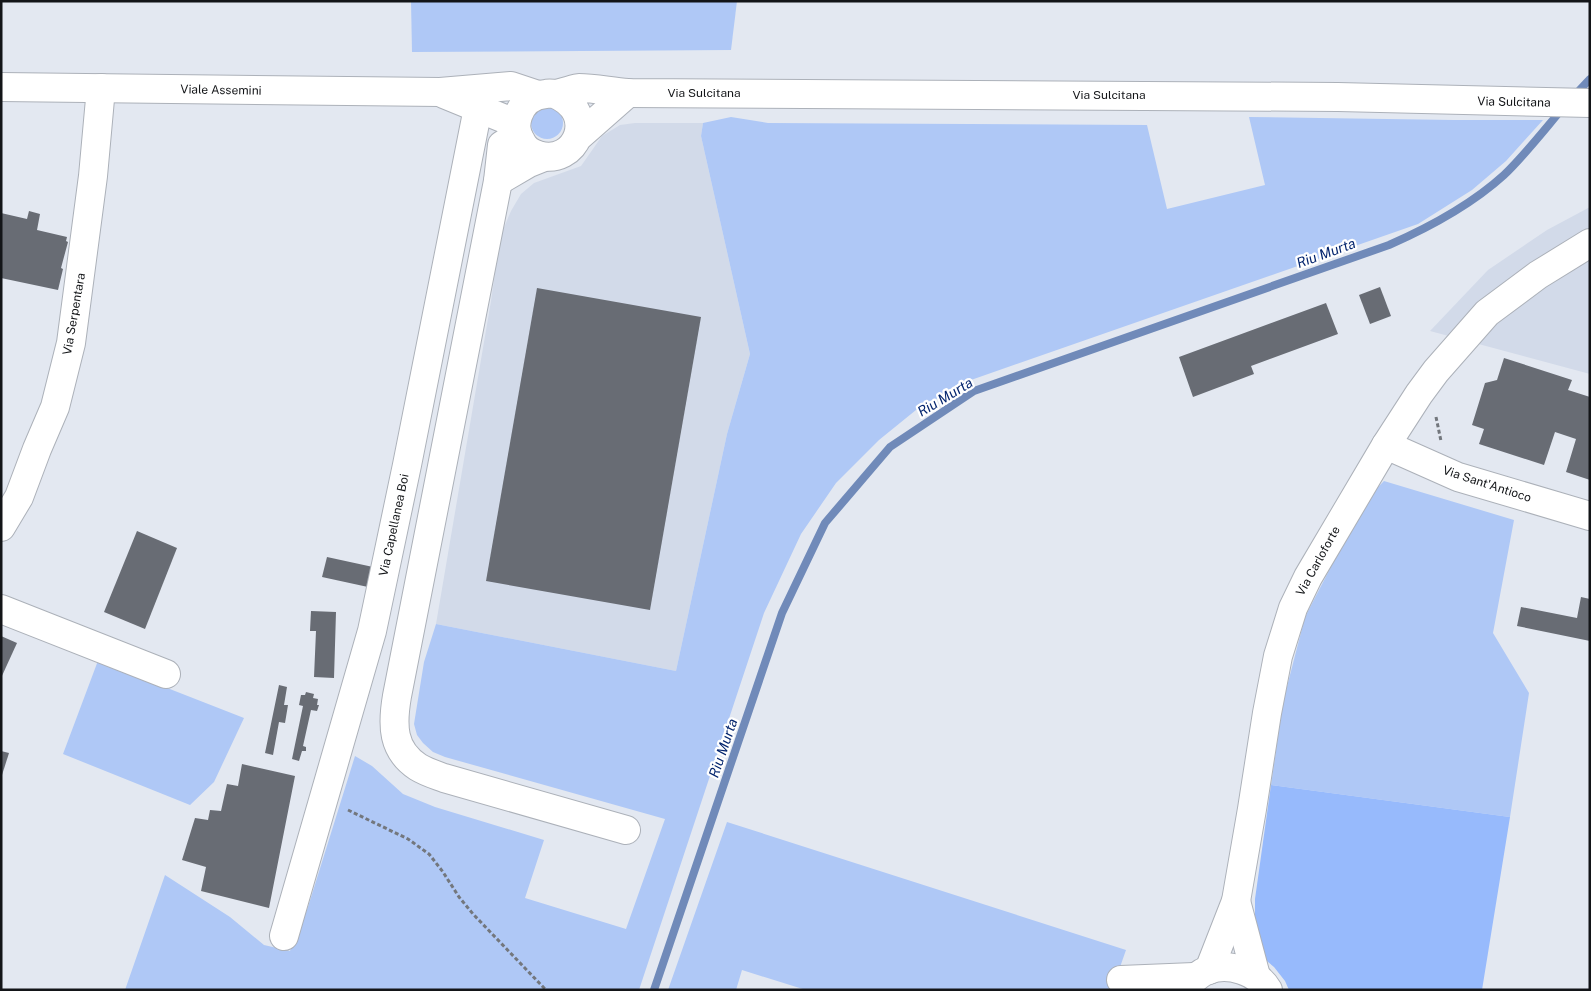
<svg xmlns="http://www.w3.org/2000/svg" width="1591" height="991" viewBox="0 0 1591 991" font-family="'Public Sans',sans-serif">
  <rect width="100%" height="100%" fill="#e3e8f1"/>
  <!-- built -->
  <g fill="#d2dae9">
    <path d="M635,123H703L701,136L750,354L727,434L676,671L436,624L491,301L500,237L511,211L521,194L534,183L581,166L602,136L620,125Z"/>
    <path d="M1590,207V374L1430,331L1488,270L1547,230Z"/>
  </g>
  <!-- green -->
  <g fill="#afc8f6">
    <path d="M411,1H737L731,50L412,52Z"/>
    <circle cx="547" cy="123" r="16"/>
    <path d="M731,117L768,123L1147,125L1167,209L1265,185L1249,117L1454,120H1543L1506,161L1472,190L1418,224L971,380L916,410L879,440L836,483L801,534L764,613L639,990H125L165,875L230,917L264,945L290,951L308,907L355,756L372,766L403,794L435,807L544,840L525,898L626,929L665,819L445,757L433,752L423,743L417,735L414,724L424,662L436,624L676,671L727,434L750,354L701,136L703,123Z"/>
    <path d="M1384,481L1514,520L1493,633L1529,693L1510,817L1271,785L1283,702L1305,617L1335,559L1371,494Z"/>
    <path d="M99,658L157,684L244,718L214,782L190,805L63,754Z"/>
    <path d="M727,822L1126,950L1112,990H806L742,970L736,990H668Z"/>
  </g>
  <!-- forest -->
  <path fill="#97bafc" d="M1271,785L1510,817L1482,990H1289L1285,981L1274,967L1262,957L1255,941V899Z"/>
  <g fill="none" stroke-linecap="round" stroke-linejoin="round">
    <!-- stream -->
    <g stroke="#708ab9" stroke-width="8">
      <path d="M1574,96L1590,79"/>
      <path d="M654,990L782,613L825,523L890,447L974,391L1389,245C1430,227 1471,205 1504,175C1524,156 1545,129 1563,108"/>
    </g>
  </g>
  <!-- building -->
  <g fill="#686c74">
    <path d="M29,211L40,214L37,230L67,237L66,241L68,242L61,268L63,269L58,290L1,278V213L27,219Z"/>
    <path d="M1380,287L1391,316L1370,324L1359,295Z"/>
    <path d="M537,288L701,317L650,610L486,581Z"/>
    <path d="M1326,303L1338,334L1251,366L1254,374L1193,397L1179,357Z"/>
    <path d="M1504,358L1572,380L1568,390L1590,397V480L1566,472L1576,439L1555,432L1544,465L1479,444L1484,429L1472,425L1485,383L1497,380Z"/>
    <path d="M137,531L177,548L145,629L104,612Z"/>
    <path d="M327,557L373,567L368,587L322,577Z"/>
    <path d="M1581,597L1590,599V641L1517,626L1521,607L1577,618Z"/>
    <path d="M311,611L336,612L334,678L314,677L316,631H310Z"/>
    <path d="M1,636L17,643L1,678Z"/>
    <path d="M279,685L287,687L284,705H288L285,723L279,722L273,755L265,753Z"/>
    <path d="M306,692L314,694L313,698L318,699L317,705H319L317,711L311,710L303,746L306,747V751H302L299,761L292,759L303,706L299,705L301,695H305Z"/>
    <path d="M1,751L9,753L2,775H1Z"/>
    <path d="M242,764L295,776L269,908L201,891L206,867L182,860L195,818L208,820L210,810L221,811L227,784L238,786Z"/>
  </g>
  <g fill="none" stroke-linecap="round" stroke-linejoin="round">
    <defs>
      <g id="minor">
        <path d="M518,135L502,145L498,181L397,696C392,725 392,750 418,767C426,772 436,775 444,778L626,830"/>
        <path d="M498,181L529,163L544,157"/>
        <path d="M1386,445L1458,477L1590,516"/>
        <path d="M1,527L19,497L37,449L55,407L71,343L93,176L101,88"/>
        <path d="M1,609L166,674"/>
        <path d="M1236,901L1256,976"/>
        <path d="M284,936L372,631L407,465L478,108"/>
        <path d="M1209,970L1236,901L1252,809L1267,713L1278,656L1293,608L1308,577L1386,445L1419,394L1436,371L1487,313L1538,275L1590,243"/>
        <path d="M1121,980L1194,977"/>
        <path d="M1183,990C1191,982 1197,974 1208,970C1228,962 1257,971 1268,990"/>
      </g>
      <g id="major">
        <path d="M1,87L440,92L511,86L538,95"/>
        <path d="M444,94L505,119L516,130"/>
        <path d="M555,94C600,113 576,167 538,155C531,153 524,148 521,141C516,134 515,125 518,116C522,103 533,95 546,94C549,93 553,94 557,94C564,92 572,89 579,88C595,88 612,92 628,93L1338,97L1590,103"/>
        <path d="M578,137L628,93"/>
      </g>
    </defs>
    <!-- minor casing -->
    <use href="#minor" stroke="#acb1b9" stroke-width="30"/>
    <!-- major casing -->
    <use href="#major" stroke="#acb1b9" stroke-width="30"/>
    <!-- path -->
    <g stroke="#73777d" stroke-width="3" stroke-dasharray="4 2.5" stroke-linecap="butt">
      <path d="M1436,417L1441,441"/>
      <path d="M348,810L408,839L429,854L443,872L459,897L473,914L546,990"/>
    </g>
    <!-- minor -->
    <use href="#minor" stroke="#fff" stroke-width="28"/>
    <!-- major -->
    <use href="#major" stroke="#fff" stroke-width="28"/>
  </g>
  <g text-anchor="middle" dominant-baseline="central" stroke-width="4.5" stroke-linejoin="round" paint-order="stroke">
    <!-- street labels -->
    <g font-size="12" fill="#131518" stroke="#fff">
      <text transform="translate(221 90) rotate(1)">Viale Assemini</text>
      <text x="704" y="93">Via Sulcitana</text>
      <text x="1109" y="95">Via Sulcitana</text>
      <text transform="translate(1514 102) rotate(1)">Via Sulcitana</text>
      <text transform="translate(74 314) rotate(-80)">Via Serpentara</text>
      <text transform="translate(1487 484) rotate(18)">Via Sant'Antioco</text>
      <text transform="translate(394 525) rotate(-78)">Via Capellanea Boi</text>
      <text transform="translate(1318 561) rotate(-61)">Via Carloforte</text>
    </g>
    <!-- water labels -->
    <g font-size="14" font-style="italic" fill="#04256e" stroke="#fff">
      <text transform="translate(1326 253) rotate(-20)">Riu Murta</text>
      <text transform="translate(945 397) rotate(-31)">Riu Murta</text>
      <text transform="translate(723 748) rotate(-71)">Riu Murta</text>
    </g>
  </g>
  <!-- border -->
  <rect width="1591" height="991" fill="none" stroke="#131518" stroke-width="5"/>
</svg>
